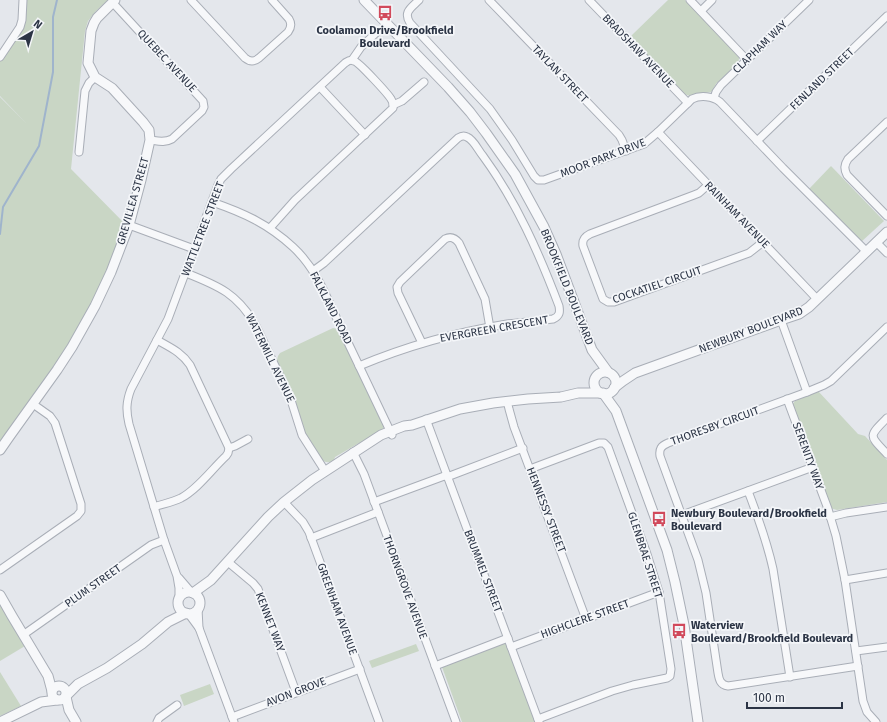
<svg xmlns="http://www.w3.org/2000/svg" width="887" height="722" viewBox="0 0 887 722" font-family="'Fira Sans',sans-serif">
  <rect width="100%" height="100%" fill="#e4e7ec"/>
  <!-- green -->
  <g fill="#c9d6c5">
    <path d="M23,0H108L96,11L88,21L85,31L71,169L128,227L117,256L65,358L0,446V97L27,124L0,96V59L20,27Z"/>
    <path d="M668,0H685L739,57C740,67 723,76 716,84C714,87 713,90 711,92L697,94L690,96L684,94L631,38L632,35Z"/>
    <path d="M831,166L884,221L861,242L809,189Z"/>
    <path d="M333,328L337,329L340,332L380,418C381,420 384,423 384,426C384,433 367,441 362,444L359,443L335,457L334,460C330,463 326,463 322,460L306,437L303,429L293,397L277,360L278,356L280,353Z"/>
    <path d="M818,391L858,434L865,436L887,460V502L837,510L830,508L792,405L795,401Z"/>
    <path d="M0,600L25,646L0,661Z"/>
    <path d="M506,643L535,722H462L442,667Z"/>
    <path d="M416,644L419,651L372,668L369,661Z"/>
    <path d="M0,672L21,706L0,716Z"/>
    <path d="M210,684L214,694L184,706L180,695Z"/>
  </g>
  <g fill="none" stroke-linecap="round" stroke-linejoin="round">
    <!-- stream -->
    <path stroke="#9fb4cc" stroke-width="2" d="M0,234L3,207L39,146L53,72V17L57,0"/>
    <defs>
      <g id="minor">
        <path d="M191,0L245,58C250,62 254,62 259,58L288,32C291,28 292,24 289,19L272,0"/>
        <path d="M419,0C411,8 403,12 410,23L490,109L512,140L534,176L538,180H544L644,144L658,132L692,99C700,95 713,96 720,102L783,168L867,252"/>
        <path d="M489,0L619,135L622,140L626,151"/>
        <path d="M589,0L688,103"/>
        <path d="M690,0L747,60"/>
        <path d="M113,3L203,101L204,107L202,111L172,139C165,143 158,141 150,140"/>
        <path d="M701,11L712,0"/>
        <path d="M0,57L20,27L22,20L23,0"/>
        <path d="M352,60L361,47L377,32"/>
        <path d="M320,87L365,135"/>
        <path d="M714,98L716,92L721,85L809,0"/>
        <path d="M393,105L402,101L424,82"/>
        <path d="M887,122L848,159C844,165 844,169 847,175L887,216"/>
        <path d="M658,132L817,299"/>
        <path d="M757,141L887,16"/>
        <path d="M79,152L85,91L89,83L95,77"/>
        <path d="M708,185L699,193L694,195L590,234C584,237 582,240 583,246L603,299L608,302H614L749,253L763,242"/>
        <path d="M212,202C244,213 268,224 293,247C317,269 328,300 341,328C358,364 375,399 392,435"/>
        <path d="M129,225L194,249"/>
        <path d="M876,242L887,253"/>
        <path d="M313,271L324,263L458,138C461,136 464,135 467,137C474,140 478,150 483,156C516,201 539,253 559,306C560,312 560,316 553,319C538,321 523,322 507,324C457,332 407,346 359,366"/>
        <path d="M186,273C219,286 238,294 256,326L290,397L302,435L325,471"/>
        <path d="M781,320L807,392"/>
        <path d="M422,343L398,293L397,287L400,282L445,239C451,236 455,238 459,243L485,299L490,328"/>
        <path d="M787,399L828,509L836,536L845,580L863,701L867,712L876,722"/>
        <path d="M507,401L509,409L514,427L586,619"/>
        <path d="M887,418C868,437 869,435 887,454"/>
        <path d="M426,419L539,722"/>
        <path d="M229,448L235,446L248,439"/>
        <path d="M353,452L364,474L456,722"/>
        <path d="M530,469L599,443H604L608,447L647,554L659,592L671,669L670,676L667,678L633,685L612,691L538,719"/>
        <path d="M447,477L523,448"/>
        <path d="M748,491C758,517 767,542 773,569L790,677"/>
        <path d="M284,502L303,522L309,532L379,722"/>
        <path d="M374,502L447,475"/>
        <path d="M154,507C163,504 173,502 181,498C198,489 212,469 226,456L228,453L229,448L190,365C181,352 171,348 157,340"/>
        <path d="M682,515L813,467"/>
        <path d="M830,517L846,513L887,507"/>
        <path d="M311,538L378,512"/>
        <path d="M228,562L253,583L258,589L296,692"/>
        <path d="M0,570L77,516L81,511V504L55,423L50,416L33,404"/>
        <path d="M179,578L191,592"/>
        <path d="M845,580L887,573"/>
        <path d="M179,599V588L177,576L164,540L129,424C126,411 126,402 131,389L168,319L218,185L221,179L231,169L345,63C348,61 350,59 354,61C359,62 388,94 391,99C393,102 394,104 393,108L295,200L270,228"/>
        <path d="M198,609L199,628"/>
        <path d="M188,613L199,628L234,722"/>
        <path d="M23,635L151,545L164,540"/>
        <path d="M511,647L659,592"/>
        <path d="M856,651L887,647"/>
        <path d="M435,666L508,638"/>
        <path d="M858,666L728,686C720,685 719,679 718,673L706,593L698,560L660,456C659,449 661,446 668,443L807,392L824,385L831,381L887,327"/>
        <path d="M232,717L360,669"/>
        <path d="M157,722L159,718L177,705"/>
      </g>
      <g id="tertiary">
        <path d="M364,0L448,87L470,112L486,133L515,174L544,227L556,254L592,350L608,372"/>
        <circle cx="605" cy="383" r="11"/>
        <path d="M614,388L623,381L635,373L781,320L799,314L809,307L887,232"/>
        <path d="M603,393L616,411L667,550L675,582L684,625L698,722"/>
        <path d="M0,450L9,437L57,370L72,347L95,306L111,272L129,225L141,180L150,140L149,130L143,122L112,88L95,77L88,63L91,31L94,23L97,18L115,0"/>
        <circle cx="189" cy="603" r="11"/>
        <path d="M193,593L211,580L268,517L284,502L312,480L381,435L404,426L412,425L460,409L493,403L528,399L561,397L578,393H600"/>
        <path d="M0,595L12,616L48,676L52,691"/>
        <circle cx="59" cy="693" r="7"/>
        <path d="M66,696L78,684L107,668L142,644L168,622L186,613"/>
        <path d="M66,697L69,710L76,722"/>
        <path d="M0,722L41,702L57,700"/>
      </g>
    </defs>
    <!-- minor casing -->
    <use href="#minor" stroke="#a9aeb7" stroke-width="9"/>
    <!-- tertiary casing -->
    <use href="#tertiary" stroke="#a9aeb7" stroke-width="11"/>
    <!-- minor -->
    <use href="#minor" stroke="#f7f8fa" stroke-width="7"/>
    <!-- tertiary -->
    <use href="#tertiary" stroke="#f7f8fa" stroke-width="9"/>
  </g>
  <!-- icons -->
  <defs>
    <symbol id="bus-bare" viewBox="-9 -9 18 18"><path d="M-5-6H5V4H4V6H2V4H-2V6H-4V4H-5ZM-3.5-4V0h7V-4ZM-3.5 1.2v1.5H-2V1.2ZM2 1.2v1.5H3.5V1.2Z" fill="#d1495b" stroke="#f4f6f9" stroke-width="2.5" paint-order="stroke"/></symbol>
  </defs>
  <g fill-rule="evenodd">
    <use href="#bus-bare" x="374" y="2" width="22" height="22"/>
    <use href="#bus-bare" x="648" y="508" width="22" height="22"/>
    <use href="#bus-bare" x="668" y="620" width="22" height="22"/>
  </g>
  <g text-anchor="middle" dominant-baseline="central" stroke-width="3.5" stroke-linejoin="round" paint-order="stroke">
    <!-- poi labels -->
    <g font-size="11" font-weight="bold" fill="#2b3445" stroke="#f4f6f9" text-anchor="start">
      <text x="385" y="30" text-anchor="middle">Coolamon Drive/Brookfield<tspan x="385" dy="13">Boulevard</tspan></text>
      <text x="671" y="513">Newbury Boulevard/Brookfield<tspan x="671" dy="13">Boulevard</tspan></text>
      <text x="691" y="625">Waterview<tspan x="691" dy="13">Boulevard/Brookfield Boulevard</tspan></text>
    </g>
    <!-- street labels -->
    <g font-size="11" fill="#2b3445" stroke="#f4f6f9">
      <text transform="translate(760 47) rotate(-44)">CLAPHAM WAY</text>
      <text transform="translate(638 51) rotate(46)">BRADSHAW AVENUE</text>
      <text transform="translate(167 61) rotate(47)">QUEBEC AVENUE</text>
      <text transform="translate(560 74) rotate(46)">TAYLAN STREET</text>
      <text transform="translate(822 79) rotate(-44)">FENLAND STREET</text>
      <text transform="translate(603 158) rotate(-21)">MOOR PARK DRIVE</text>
      <text transform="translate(133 201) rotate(-74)">GREVILLEA STREET</text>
      <text transform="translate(737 215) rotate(46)">RAINHAM AVENUE</text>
      <text transform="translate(203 229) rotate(-69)">WATTLETREE STREET</text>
      <text transform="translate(657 285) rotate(-19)">COCKATIEL CIRCUIT</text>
      <text transform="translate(567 287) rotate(68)">BROOKFIELD BOULEVARD</text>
      <text transform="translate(331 308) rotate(63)">FALKLAND ROAD</text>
      <text transform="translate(494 329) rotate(-10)">EVERGREEN CRESCENT</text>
      <text transform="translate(751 330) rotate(-21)">NEWBURY BOULEVARD</text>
      <text transform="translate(270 358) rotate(64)">WATERMILL AVENUE</text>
      <text transform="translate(715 426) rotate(-20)">THORESBY CIRCUIT</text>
      <text transform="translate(808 456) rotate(70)">SERENITY WAY</text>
      <text transform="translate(546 510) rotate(69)">HENNESSY STREET</text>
      <text transform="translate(645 555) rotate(72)">GLENBRAE STREET</text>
      <text transform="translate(483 571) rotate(69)">BRUMMEL STREET</text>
      <text transform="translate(93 586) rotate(-35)">PLUM STREET</text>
      <text transform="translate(405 587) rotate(70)">THORNGROVE AVENUE</text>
      <text transform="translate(337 609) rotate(70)">GREENHAM AVENUE</text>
      <text transform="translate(585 619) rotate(-20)">HIGHCLERE STREET</text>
      <text transform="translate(270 622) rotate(69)">KENNET WAY</text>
      <text transform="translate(296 692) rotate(-21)">AVON GROVE</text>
    </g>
  </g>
  <!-- north arrow -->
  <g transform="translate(32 32) rotate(38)" stroke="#f4f6f9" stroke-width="3" paint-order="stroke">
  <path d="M0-3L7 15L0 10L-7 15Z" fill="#2b3445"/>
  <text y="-6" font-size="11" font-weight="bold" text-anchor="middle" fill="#2b3445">N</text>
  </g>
  <!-- scale -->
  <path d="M747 702v6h95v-6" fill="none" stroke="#2b3445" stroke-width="2"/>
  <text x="753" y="702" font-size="12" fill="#2b3445" stroke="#f4f6f9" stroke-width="3" paint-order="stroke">100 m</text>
</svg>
